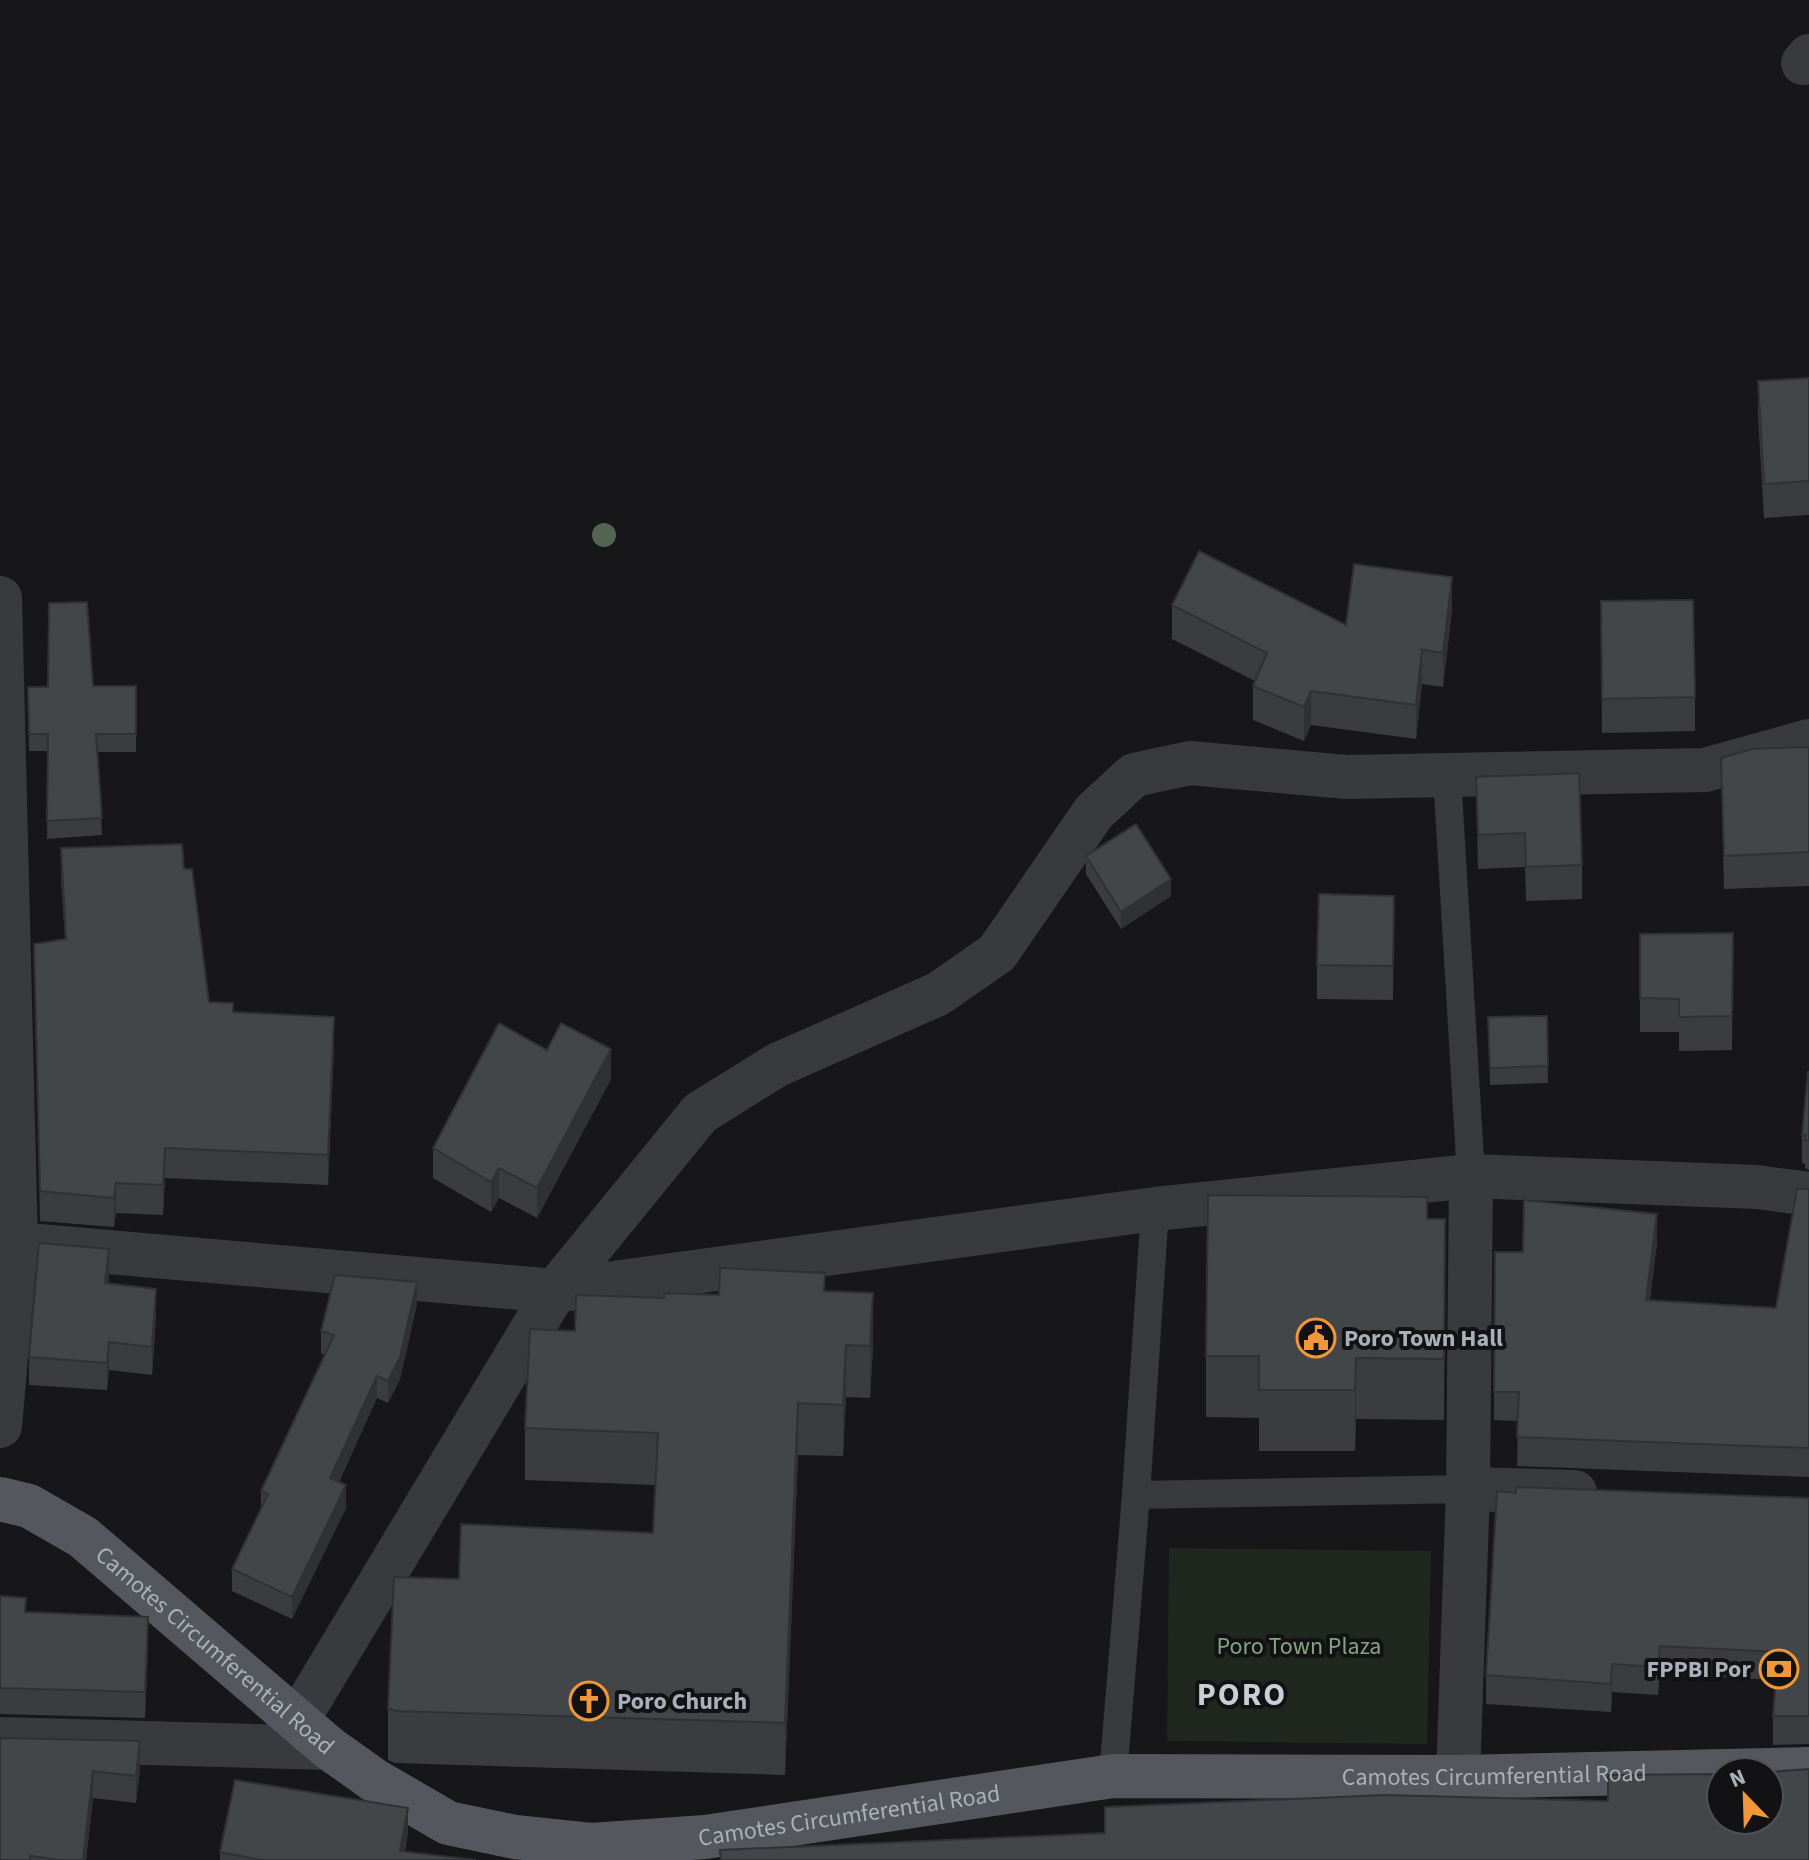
<svg xmlns="http://www.w3.org/2000/svg" width="1809" height="1860" viewBox="0 0 1809 1860" font-family="'Source Sans 3',sans-serif">
  <rect width="100%" height="100%" fill="#171719"/>
  <!-- green -->
  <path fill="#1f271f" d="M1169,1548L1431,1551L1427,1744L1167,1741Z"/>
  <g fill="none" stroke-linecap="round" stroke-linejoin="round">
    <!-- lane -->
    <g stroke="#383a3e" stroke-width="28">
      <path d="M1447,775L1471,1176"/>
      <path d="M1136,1495L1468,1489"/>
      <path d="M1113,1776L1136,1495L1155,1209"/>
    </g>
    <!-- street -->
    <g stroke="#383a3e" stroke-width="44">
      <path d="M1803,63L1809,56"/>
      <path d="M0,598L16,1244L0,1245"/>
      <path d="M0,1426L16,1244L555,1291L1155,1209L1471,1176L1757,1187L1809,1194"/>
      <path d="M1468,1489L1575,1492"/>
      <path d="M297,1721L555,1291L700,1113L777,1065L938,994L997,953L1094,812L1134,775L1190,763L1346,777L1705,770L1809,741"/>
      <path d="M0,1739L329,1748"/>
      <path d="M1458,1777L1468,1489L1471,1176"/>
    </g>
    <!-- primary -->
    <path stroke="#54575d" stroke-width="44" id="s1" d="M0,1499L29,1506L83,1537L329,1748L374,1780L448,1823L515,1837L591,1845L705,1837L1113,1776L1458,1777L1809,1769"/>
  </g>
  <!-- trees -->
  <circle fill="#536452" cx="604" cy="535" r="12"/>
  <!-- wall -->
  <g fill="#3a3c3f">
    <path d="M1809,378V515L1764,518L1758,415V381Z"/>
    <path d="M1601,601L1695,697V731L1602,733Z"/>
    <path d="M1172,605L1346,625L1452,610L1443,687L1422,684L1416,739L1311,725L1304,741L1253,720V686L1255,681L1172,639Z"/>
    <path d="M136,686V752H98L102,835L47,839L48,751H29L28,687Z"/>
    <path d="M1809,747V886L1724,889L1721,758Z"/>
    <path d="M1476,777L1582,865V899L1526,901L1525,867L1478,869Z"/>
    <path d="M61,848L184,869L209,1002L233,1012L334,1047L328,1185L165,1178L163,1215L116,1213L114,1227L40,1221L34,944L65,940L61,878Z"/>
    <path d="M1086,856L1171,896L1121,929L1086,874Z"/>
    <path d="M1394,896L1393,1000L1317,999V965Z"/>
    <path d="M1733,933L1732,1050L1679,1051V1032H1640V934Z"/>
    <path d="M1547,1016L1548,1083L1490,1085L1488,1017Z"/>
    <path d="M547,1050L611,1079L537,1218L499,1198L491,1212L433,1178V1148Z"/>
    <path d="M1809,1072V1170L1805,1168V1164L1802,1163V1135Z"/>
    <path d="M1809,1189V1477L1517,1466L1518,1421L1494,1420L1495,1252H1523L1657,1243L1650,1300L1776,1308Z"/>
    <path d="M109,1277L108,1284L156,1317L152,1375L109,1370L107,1390L29,1385V1357Z"/>
    <path d="M1445,1280L1444,1420L1356,1419L1355,1451H1259V1418L1206,1417V1356Z"/>
    <path d="M825,1291L873,1345L870,1398L846,1397L843,1456L798,1455L785,1775L395,1763L388,1760V1708L459,1579L653,1533L656,1485L525,1480V1428L575,1331L664,1298Z"/>
    <path d="M417,1304L400,1379L388,1403L377,1398L339,1482L346,1508L292,1619L232,1591V1569L261,1508V1491L325,1354H321V1331Z"/>
    <path d="M1516,1493L1809,1498V1744L1773,1745V1716L1776,1680L1660,1674L1658,1695L1612,1692L1611,1712L1486,1704V1675Z"/>
    <path d="M0,1596L26,1612L148,1643L145,1718L0,1714Z"/>
    <path d="M0,1738L140,1768L136,1803L93,1798L86,1860H0Z"/>
    <path d="M408,1832L405,1851L476,1860H220V1852Z"/>
  </g>
  <!-- shaded-wall -->
  <g fill="#2f3133">
    <path d="M1452,577V610L1443,687V653Z"/>
    <path d="M1422,650V684L1416,739V705Z"/>
    <path d="M1311,691V725L1304,741V707Z"/>
    <path d="M1171,879V896L1121,929V912Z"/>
    <path d="M334,1017V1047L328,1185V1155Z"/>
    <path d="M611,1049V1079L537,1218V1188Z"/>
    <path d="M165,1148V1178L163,1215V1185Z"/>
    <path d="M499,1168V1198L491,1212V1182Z"/>
    <path d="M116,1183V1213L114,1227V1198Z"/>
    <path d="M1657,1214V1243L1646,1329V1300Z"/>
    <path d="M109,1249V1277L105,1311V1283Z"/>
    <path d="M417,1282V1304L400,1379L388,1403V1381Z"/>
    <path d="M156,1289V1317L152,1375V1347Z"/>
    <path d="M873,1293V1345L870,1398V1346Z"/>
    <path d="M109,1342V1370L107,1390V1363Z"/>
    <path d="M846,1345V1397L843,1456V1405Z"/>
    <path d="M1356,1358V1419L1355,1451V1390Z"/>
    <path d="M377,1376V1398L330,1500V1478Z"/>
    <path d="M798,1403V1455L785,1775V1723Z"/>
    <path d="M346,1485V1508L292,1619V1597Z"/>
    <path d="M148,1617V1643L145,1718V1692Z"/>
    <path d="M1660,1646V1674L1658,1695V1667Z"/>
    <path d="M1612,1664V1692L1611,1712V1684Z"/>
    <path d="M140,1741V1768L136,1803V1776Z"/>
    <path d="M93,1771V1798L86,1860H83Z"/>
    <path d="M408,1808V1832L403,1860L400,1851Z"/>
  </g>
  <!-- building -->
  <g fill="#434649" stroke="#2f3133" stroke-width="2">
    <path d="M1809,378V481L1764,484L1758,381Z"/>
    <path d="M1199,551L1346,625L1354,564L1452,577L1443,653L1422,650L1416,705L1311,691L1304,707L1253,686L1267,653L1172,605Z"/>
    <path d="M1693,600L1695,697L1602,699L1601,601Z"/>
    <path d="M87,602L93,686H136V734H96L102,818L47,821L48,734H29L28,687H48L49,603Z"/>
    <path d="M1809,747V852L1724,856L1721,758L1752,749Z"/>
    <path d="M1579,773L1582,865L1526,867L1525,833L1478,835L1476,777Z"/>
    <path d="M1136,824L1171,879L1121,912L1086,856Z"/>
    <path d="M182,844L184,869H192L209,1002L233,1003V1012L334,1017L328,1155L165,1148L163,1185L116,1183L114,1198L40,1191L34,944L66,939L61,848Z"/>
    <path d="M1319,894L1394,896L1393,966L1317,965Z"/>
    <path d="M1733,933L1732,1016L1679,1017V999L1640,998V934Z"/>
    <path d="M1547,1016L1548,1066L1490,1068L1488,1017Z"/>
    <path d="M499,1023L547,1050L561,1023L611,1049L537,1188L499,1168L491,1182L433,1148Z"/>
    <path d="M1808,1072H1809V1141L1805,1140L1806,1135H1802Z"/>
    <path d="M1797,1189H1809V1448L1517,1437L1519,1392H1494L1495,1252H1523L1524,1200L1657,1214L1646,1300L1776,1308Z"/>
    <path d="M1208,1195L1427,1197V1219H1445L1444,1359L1356,1358L1355,1390H1259V1356H1206Z"/>
    <path d="M39,1243L109,1249L105,1283L156,1289L152,1347L109,1342L107,1363L29,1357Z"/>
    <path d="M720,1268L825,1273L824,1291L873,1293L870,1346L846,1345L843,1405L798,1403L785,1723L395,1711L388,1708L394,1577L459,1579L461,1524L653,1533L658,1433L525,1428L530,1329L575,1331L576,1295L664,1298V1293L719,1295Z"/>
    <path d="M335,1275L417,1282L400,1357L388,1381L377,1376L330,1478L346,1485L292,1597L232,1569L268,1494L261,1491L334,1335L321,1331Z"/>
    <path d="M1516,1487L1809,1498V1716H1773L1778,1652L1660,1646L1658,1667L1612,1664L1611,1684L1486,1675L1497,1491L1516,1493Z"/>
    <path d="M0,1596L26,1598L25,1612L148,1617L145,1692L0,1688Z"/>
    <path d="M0,1738L140,1741L136,1776L93,1771L83,1860H59L30,1856V1860H0Z"/>
    <path d="M1809,1769V1860H721L720,1850L1105,1833V1807L1384,1795L1608,1801V1775L1721,1774V1820H1769V1772Z"/>
    <path d="M235,1780L408,1808L400,1851L476,1860H261L220,1852Z"/>
  </g>
  <!-- icons -->
  <defs>
    <symbol id="civic-ring" viewBox="-11 -11 22 22"><circle r="9.5" fill="#121214" stroke="#f09739" stroke-width="1.5"/><path d="M-.6-6.5H3V-4.5H.6V-3L4-1V1h2V6H-6V1h2V-1L-.6-3ZM-1.2 2.5V6h2.4V2.5Z" fill="#f09739"/></symbol>
    <symbol id="bank-ring" viewBox="-11 -11 22 22"><circle r="9.5" fill="#121214" stroke="#f09739" stroke-width="1.5"/><path d="M-6-4H6V4H-6ZM0-2.3a2.3 2.3 0 1 0 0 4.6a2.3 2.3 0 1 0 0-4.6Z" fill="#f09739"/></symbol>
    <symbol id="church-ring" viewBox="-11 -11 22 22"><circle r="9.5" fill="#121214" stroke="#f09739" stroke-width="1.5"/><path d="M-1.2-6h2.4v3.5h3.3v2.4h-3.3V6h-2.4V-.1h-3.3v-2.4h3.3Z" fill="#f09739"/></symbol>
  </defs>
  <g fill-rule="evenodd">
    <use href="#civic-ring" x="1294" y="1316" width="44" height="44"/>
    <use href="#bank-ring" x="1757" y="1647" width="44" height="44"/>
    <use href="#church-ring" x="567" y="1679" width="44" height="44"/>
  </g>
  <g text-anchor="middle" dominant-baseline="central" stroke-width="8" stroke-linejoin="round" paint-order="stroke">
    <!-- poi labels -->
    <g font-size="24" font-weight="bold" fill="#a9b0b9" stroke="#121214" text-anchor="start">
      <text x="1344" y="1338">Poro Town Hall</text>
      <text x="1751" y="1669" text-anchor="end">FPPBI Por</text>
      <text x="617" y="1701">Poro Church</text>
    </g>
    <!-- park labels -->
    <g font-size="24" fill="#84a381" stroke="#121214">
      <text x="1299" y="1646">Poro Town Plaza</text>
    </g>
    <!-- street labels -->
    <g font-size="24" fill="#a9b0b9" stroke="#121214">
      <text stroke="none"><textPath href="#s1" startOffset="266">Camotes Circumferential Road</textPath></text>
      <text stroke="none"><textPath href="#s1" startOffset="1610">Camotes Circumferential Road</textPath></text>
      <text stroke="none"><textPath href="#s1" startOffset="962">Camotes Circumferential Road</textPath></text>
    </g>
    <!-- district labels -->
    <g font-size="32" font-weight="bold" letter-spacing="2" fill="#cacfd5" stroke="#121214">
      <text x="1242" y="1695">PORO</text>
    </g>
  </g>
  <!-- north arrow -->
  <g transform="translate(1745 1796) rotate(337)"><circle r="38" fill="#121214" stroke="#4e5156" stroke-width="2"/>
  <path d="M0-6L14 30L0 20L-14 30Z" fill="#f09739"/>
  <text y="-12" font-size="22" font-weight="bold" text-anchor="middle" fill="#a9b0b9">N</text>
  </g>
</svg>
